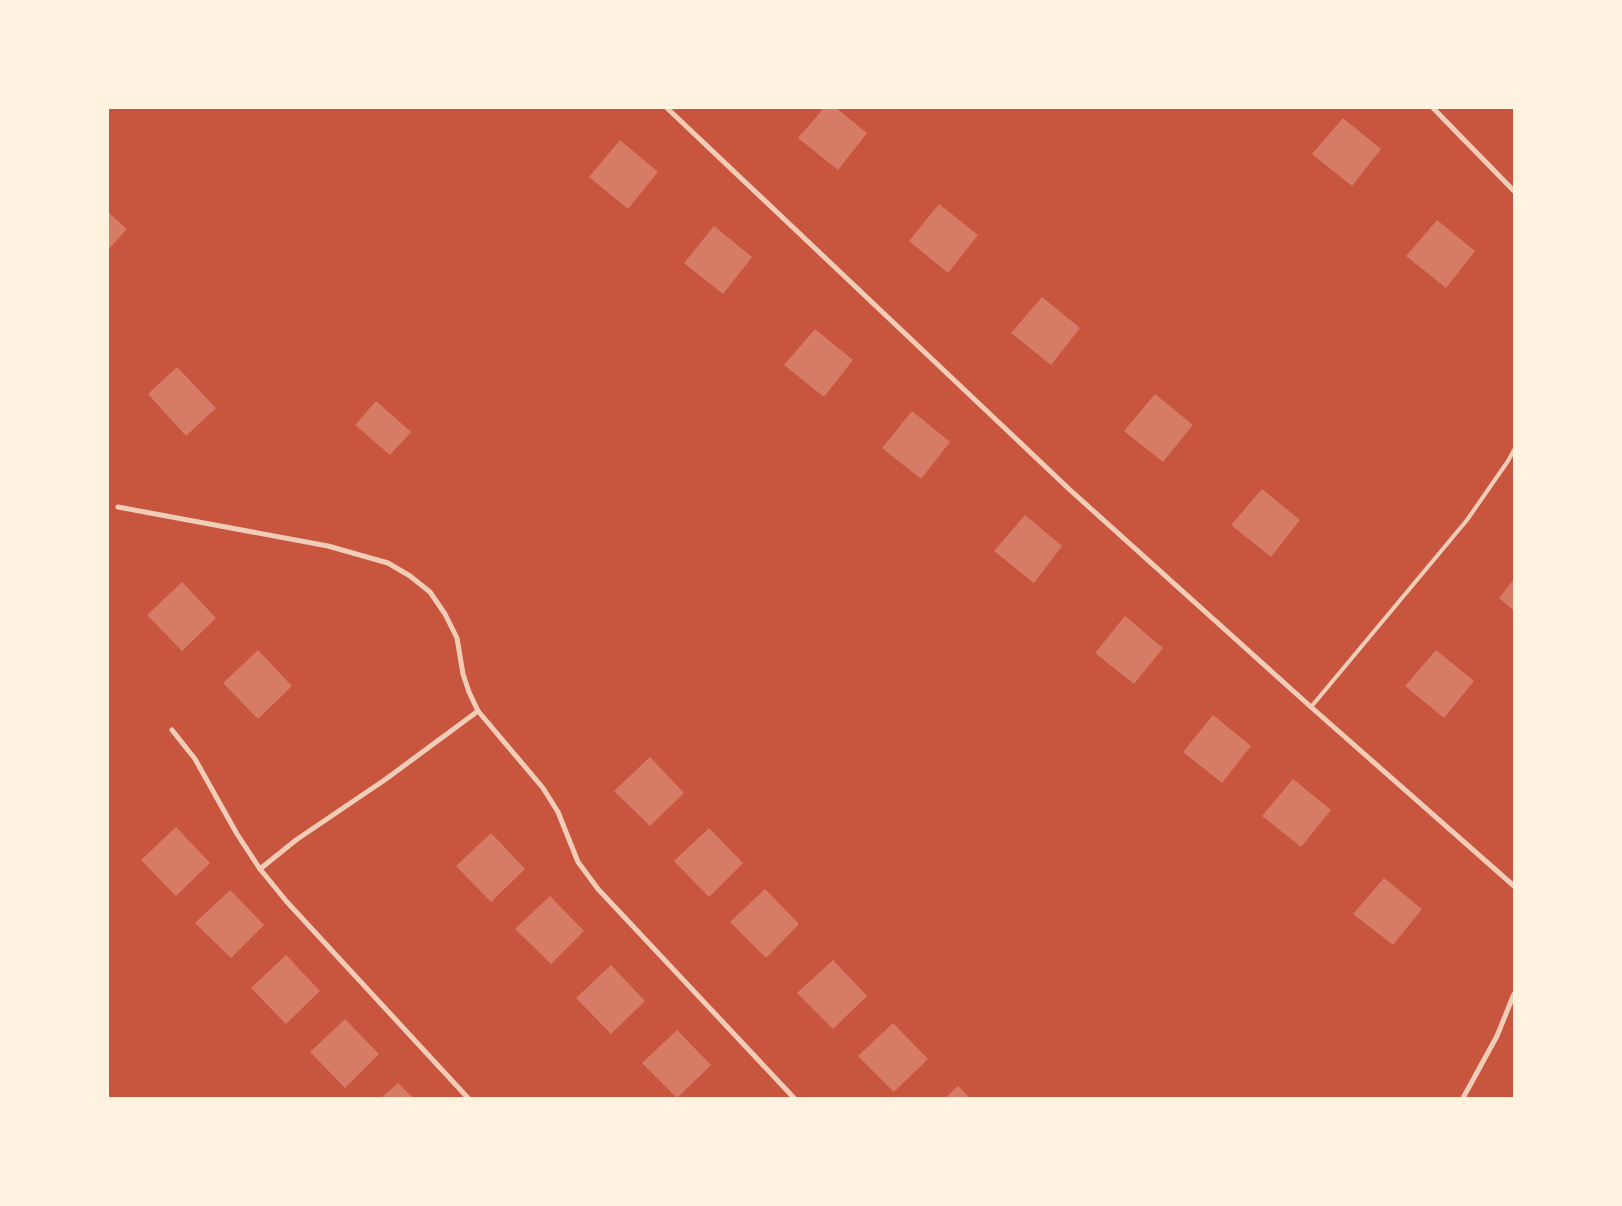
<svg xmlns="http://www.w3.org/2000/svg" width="1622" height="1206" viewBox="0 0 1622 1206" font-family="'Sofia Sans Condensed',sans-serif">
  <rect width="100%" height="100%" fill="#c8553d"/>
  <!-- building -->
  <g fill="#d67c66">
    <path d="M824,108H836L867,133L838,170L798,138Z"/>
    <path d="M1343,118L1381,149L1352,186L1312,154Z"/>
    <path d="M620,140L658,172L628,209L589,177Z"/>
    <path d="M939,204L978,235L948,273L909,241Z"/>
    <path d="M108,212L127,229L108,250Z"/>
    <path d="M1437,220L1475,251L1446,288L1406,256Z"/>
    <path d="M714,226L752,257L723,294L684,263Z"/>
    <path d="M1042,297L1080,328L1051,365L1011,333Z"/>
    <path d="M815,329L853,360L824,397L784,365Z"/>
    <path d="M177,367L216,408L186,436L148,394Z"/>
    <path d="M1155,394L1193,425L1163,462L1124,431Z"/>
    <path d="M376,401L411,432L390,455L355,425Z"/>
    <path d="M912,411L950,442L921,479L882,448Z"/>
    <path d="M1262,489L1300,520L1271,557L1231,525Z"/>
    <path d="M1025,515L1062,546L1034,583L994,551Z"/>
    <path d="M1514,579V611L1499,598Z"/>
    <path d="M182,582L216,618L182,651L147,615Z"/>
    <path d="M1125,616L1163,648L1134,684L1095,653Z"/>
    <path d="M258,650L292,686L258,719L223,683Z"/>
    <path d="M1436,650L1474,681L1444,718L1405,686Z"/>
    <path d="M1213,715L1251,746L1222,783L1183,752Z"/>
    <path d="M650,757L684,793L650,826L614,791Z"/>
    <path d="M1293,779L1331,810L1301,847L1262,816Z"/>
    <path d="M176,827L210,863L176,896L141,860Z"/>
    <path d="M709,828L743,863L709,897L674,861Z"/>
    <path d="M491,833L525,869L491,902L456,866Z"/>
    <path d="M1384,878L1422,909L1393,945L1353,914Z"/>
    <path d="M765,889L799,924L766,958L730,922Z"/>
    <path d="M230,890L264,925L231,958L195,923Z"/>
    <path d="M550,896L584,931L551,964L515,929Z"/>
    <path d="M286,955L320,991L286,1024L251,988Z"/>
    <path d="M833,960L867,996L833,1029L797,993Z"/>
    <path d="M611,965L645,1001L611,1034L576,998Z"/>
    <path d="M345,1019L379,1054L345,1088L310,1052Z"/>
    <path d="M893,1023L928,1059L894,1092L858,1056Z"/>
    <path d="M677,1030L711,1065L677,1098L642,1063Z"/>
    <path d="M398,1083L413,1098H381Z"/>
    <path d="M958,1086L970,1098H945Z"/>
  </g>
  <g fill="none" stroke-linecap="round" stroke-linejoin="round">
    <!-- service -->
    <path stroke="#f1ccb7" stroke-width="4" d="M1311,707L1467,520L1508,461L1514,450"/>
    <!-- minor -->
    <g stroke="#f1ccb7" stroke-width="5">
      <path d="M667,108L1069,489L1311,707L1514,886"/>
      <path d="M1433,108L1514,191"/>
      <path d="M118,507L328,546L388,563L410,576L430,592L445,614L457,638L463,674L469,692L478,711L543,788L558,812L578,862L598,889L794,1098"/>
      <path d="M172,730L195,759L237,834L260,869L287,902L468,1098"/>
      <path d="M260,869L296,840L386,779L478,711"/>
      <path d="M1463,1098L1497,1036L1514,994"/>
    </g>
  </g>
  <!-- border -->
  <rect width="1622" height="1206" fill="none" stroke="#fff3e0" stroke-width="218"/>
</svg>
